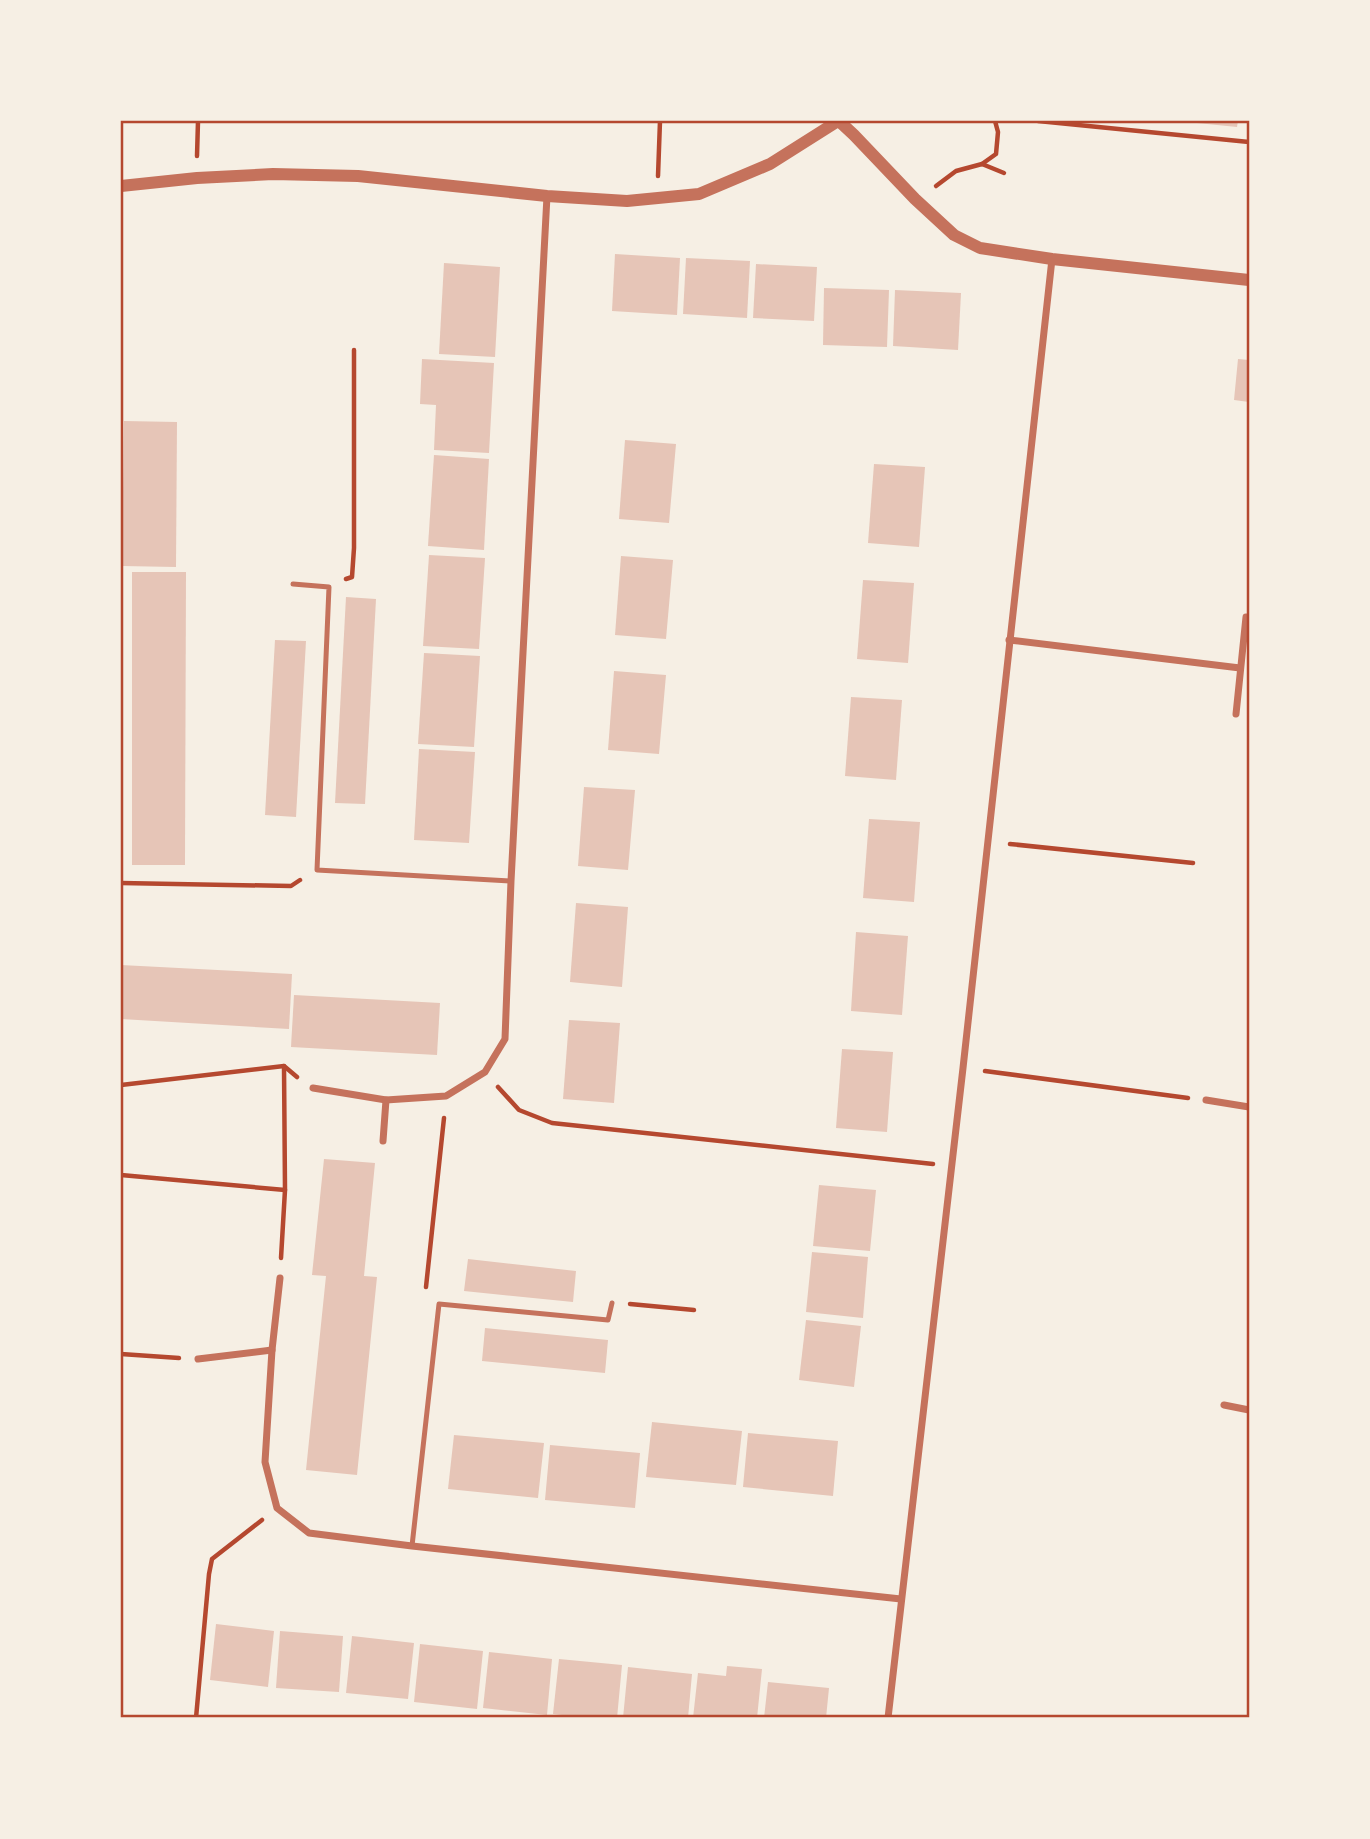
<svg xmlns="http://www.w3.org/2000/svg" width="1370" height="1839" viewBox="0 0 1370 1839" font-family="'Exo 2',sans-serif">
  <rect width="100%" height="100%" fill="#f6efe4"/>
  <!-- building -->
  <g fill="#e6c5b7">
    <path d="M1197,121H1238L1237,127L1197,123Z"/>
    <path d="M615,254L680,258L677,315L612,311Z"/>
    <path d="M686,258L750,261L747,318L683,314Z"/>
    <path d="M444,263L500,267L495,357L439,354Z"/>
    <path d="M756,264L817,267L814,321L753,318Z"/>
    <path d="M824,288L889,290L887,347L823,345Z"/>
    <path d="M895,290L961,293L958,350L893,346Z"/>
    <path d="M422,359L494,363L489,453L434,450L436,405L420,404Z"/>
    <path d="M1238,359L1249,360V402L1234,400Z"/>
    <path d="M124,421L177,422L176,567L122,566Z"/>
    <path d="M625,440L676,444L669,523L619,519Z"/>
    <path d="M434,455L489,459L484,550L428,546Z"/>
    <path d="M874,464L925,467L919,547L868,543Z"/>
    <path d="M429,555L485,558L479,649L423,646Z"/>
    <path d="M621,556L673,560L666,639L615,635Z"/>
    <path d="M132,572H186L185,865H132Z"/>
    <path d="M863,580L914,583L908,663L857,659Z"/>
    <path d="M346,597L376,599L365,804L335,803Z"/>
    <path d="M275,640L306,641L296,817L265,815Z"/>
    <path d="M424,653L480,656L474,747L418,744Z"/>
    <path d="M614,671L666,675L659,754L608,750Z"/>
    <path d="M851,697L902,700L896,780L845,776Z"/>
    <path d="M419,749L475,752L469,843L414,840Z"/>
    <path d="M584,787L635,790L628,870L578,866Z"/>
    <path d="M869,819L920,822L914,902L863,898Z"/>
    <path d="M576,903L628,907L622,987L570,982Z"/>
    <path d="M856,932L908,936L902,1015L851,1011Z"/>
    <path d="M121,965L292,974L289,1029L121,1019Z"/>
    <path d="M294,995L440,1003L437,1055L291,1047Z"/>
    <path d="M569,1020L620,1023L614,1103L563,1099Z"/>
    <path d="M842,1049L893,1052L887,1132L836,1128Z"/>
    <path d="M324,1159L375,1163L364,1276L377,1277L357,1475L306,1470L326,1276L312,1275Z"/>
    <path d="M819,1185L876,1190L870,1251L813,1246Z"/>
    <path d="M812,1252L868,1257L863,1318L806,1312Z"/>
    <path d="M468,1259L576,1271L573,1302L464,1291Z"/>
    <path d="M806,1320L861,1326L854,1387L799,1380Z"/>
    <path d="M485,1328L608,1340L605,1373L482,1361Z"/>
    <path d="M652,1422L742,1431L736,1485L646,1477Z"/>
    <path d="M748,1433L838,1441L833,1496L743,1487Z"/>
    <path d="M454,1435L544,1443L538,1498L448,1489Z"/>
    <path d="M550,1445L640,1453L635,1508L545,1500Z"/>
    <path d="M216,1624L274,1631L268,1687L210,1680Z"/>
    <path d="M280,1631L343,1636L339,1692L276,1688Z"/>
    <path d="M352,1636L414,1643L408,1699L346,1693Z"/>
    <path d="M420,1644L483,1651L477,1709L414,1702Z"/>
    <path d="M489,1652L552,1659L547,1715L483,1708Z"/>
    <path d="M559,1659L622,1665L617,1718H588L553,1714Z"/>
    <path d="M727,1666L762,1669L757,1718H693L698,1673L726,1676Z"/>
    <path d="M628,1667L692,1674L688,1718H623Z"/>
    <path d="M768,1682L829,1688L826,1718H764Z"/>
  </g>
  <g fill="none" stroke-linecap="round" stroke-linejoin="round">
    <!-- path -->
    <g stroke="#b5482f" stroke-width="4.5">
      <path d="M1038,121L1249,142"/>
      <path d="M197,156L198,121"/>
      <path d="M982,164L996,154L998,132L995,121"/>
      <path d="M658,176L660,121"/>
      <path d="M936,186L956,171L982,164L1004,173"/>
      <path d="M346,579L352,577L354,548V350"/>
      <path d="M1010,844L1193,863"/>
      <path d="M121,883L291,886L300,880"/>
      <path d="M985,1071L1188,1098"/>
      <path d="M121,1085L284,1066L297,1077"/>
      <path d="M498,1087L519,1110L552,1123L933,1164"/>
      <path d="M121,1175L285,1190"/>
      <path d="M281,1258L285,1190L284,1066"/>
      <path d="M426,1287L444,1118"/>
      <path d="M630,1304L694,1310"/>
      <path d="M121,1354L179,1358"/>
      <path d="M196,1718L209,1574L212,1559L262,1520"/>
    </g>
    <!-- service -->
    <g stroke="#c5725c" stroke-width="5">
      <path d="M293,584L329,587L317,870L511,881"/>
      <path d="M412,1546L439,1304L608,1320L612,1303"/>
    </g>
    <!-- minor -->
    <g stroke="#c5725c" stroke-width="7">
      <path d="M1009,640L1240,668"/>
      <path d="M1236,714L1246,617"/>
      <path d="M313,1088L386,1100L446,1096L485,1072L505,1039L511,881L547,196"/>
      <path d="M1206,1100L1249,1107"/>
      <path d="M383,1141L386,1100"/>
      <path d="M280,1278L272,1350L265,1462L277,1508L309,1533L412,1546L901,1599"/>
      <path d="M198,1359L272,1350"/>
      <path d="M1224,1405L1249,1410"/>
      <path d="M888,1718L963,1068L1052,259"/>
    </g>
    <!-- tertiary -->
    <g stroke="#c5725c" stroke-width="12">
      <path d="M839,121L854,135L915,199L954,235L980,248L1052,259L1249,280"/>
      <path d="M121,186L197,178L273,174L358,176L547,196L627,201L699,194L770,164L838,121"/>
    </g>
  </g>
  <!-- border -->
  <rect width="1370" height="1839" fill="none" stroke="#f6efe4" stroke-width="245"/>
  <rect x="122" y="122" width="1126" height="1594" fill="none" stroke="#b5482f" stroke-width="2.5"/>
</svg>
